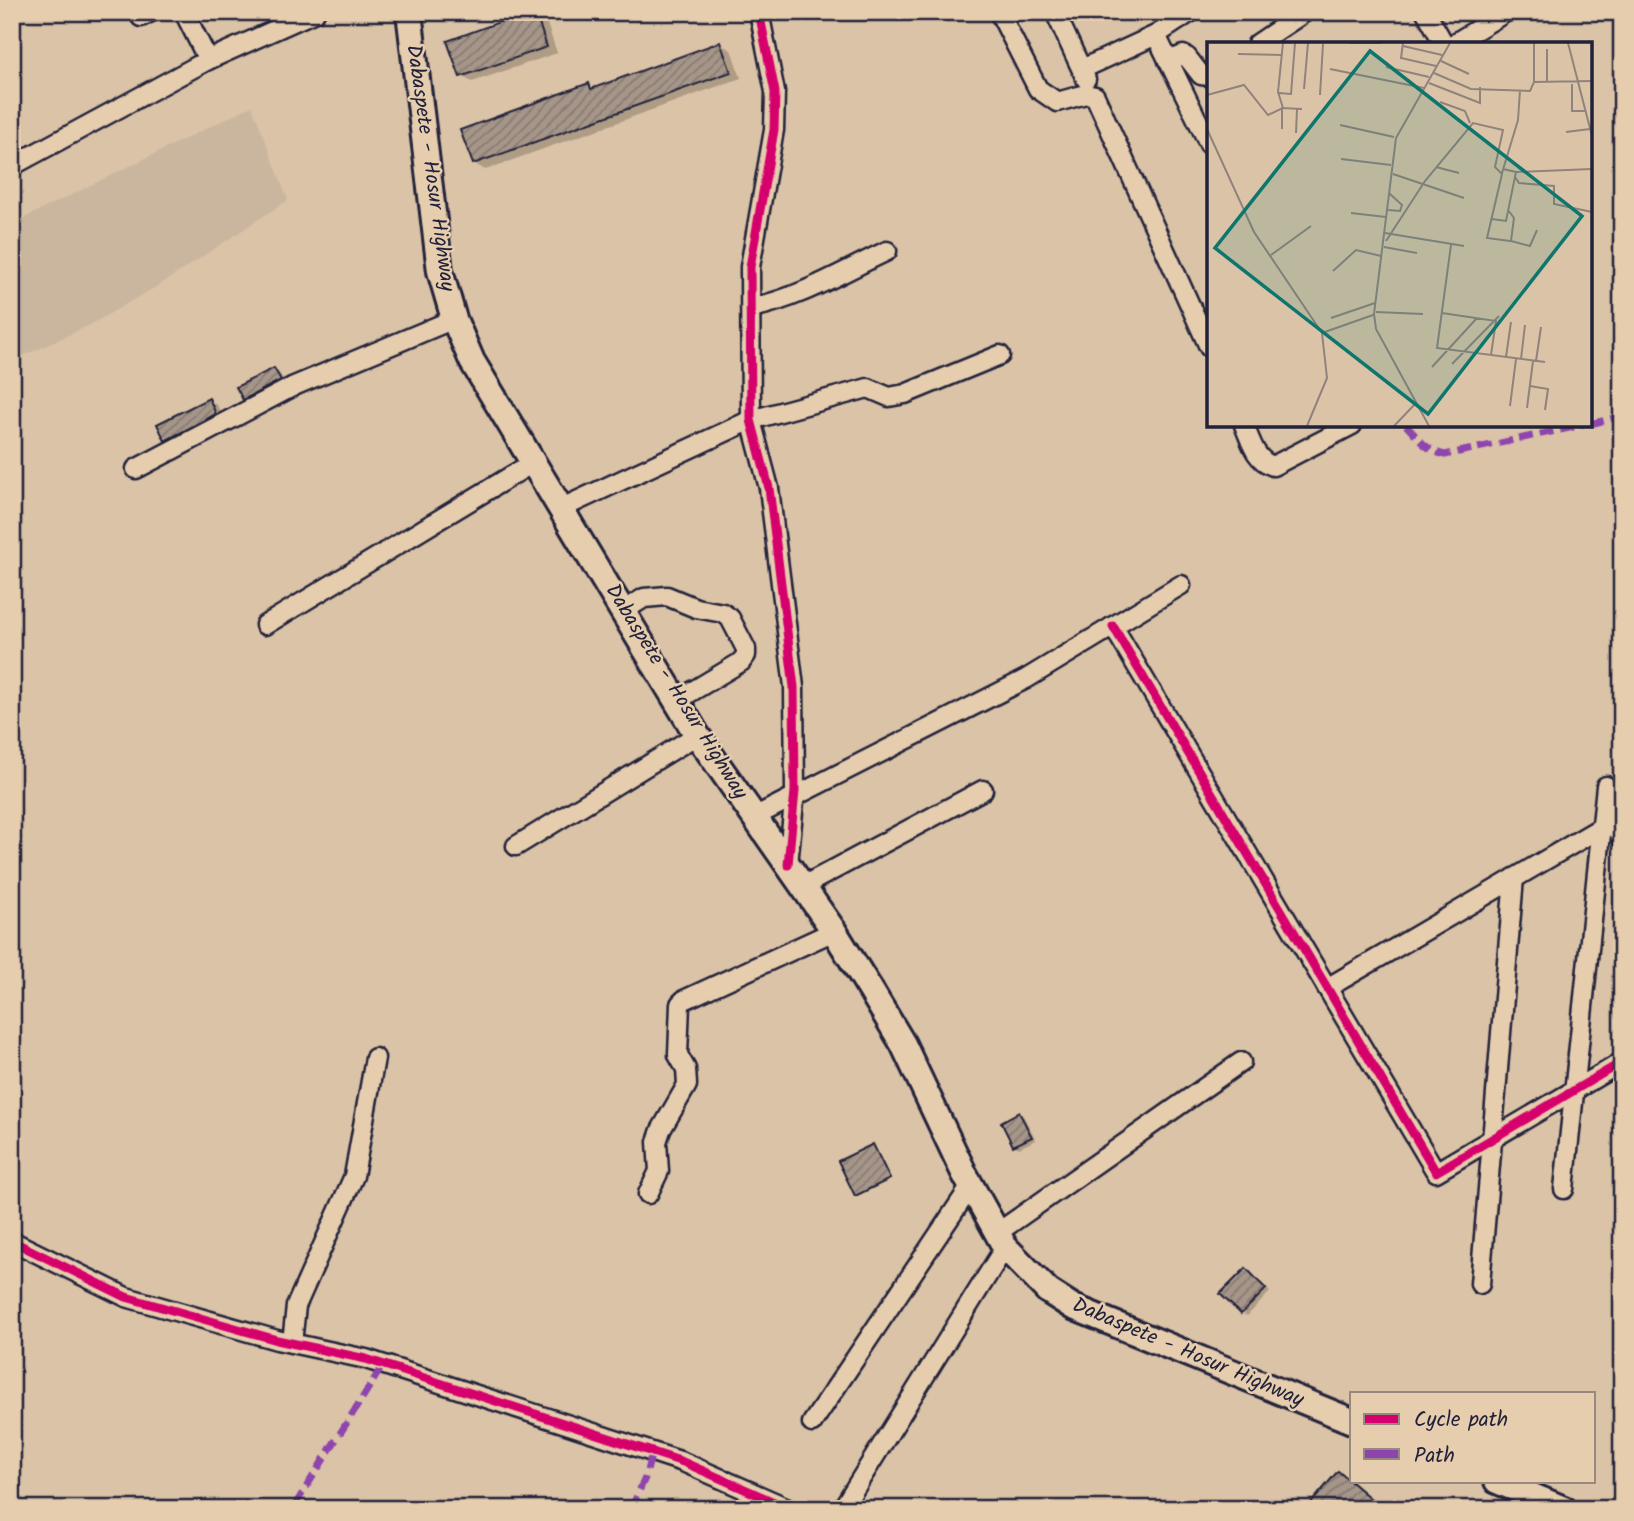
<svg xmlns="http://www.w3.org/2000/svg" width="1634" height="1521" viewBox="0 0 1634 1521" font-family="Kalam,sans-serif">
  <defs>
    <pattern id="building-hatch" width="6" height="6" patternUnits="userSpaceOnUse" patternTransform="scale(1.75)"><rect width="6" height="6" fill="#a69689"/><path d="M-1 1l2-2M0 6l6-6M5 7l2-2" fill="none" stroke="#877a71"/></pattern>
  </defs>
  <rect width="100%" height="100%" fill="#dac3a7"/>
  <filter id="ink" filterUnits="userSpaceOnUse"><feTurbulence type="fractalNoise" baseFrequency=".0143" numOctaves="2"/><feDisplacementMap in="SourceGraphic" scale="14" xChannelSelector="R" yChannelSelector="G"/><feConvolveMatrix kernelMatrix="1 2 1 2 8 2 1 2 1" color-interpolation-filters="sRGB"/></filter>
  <g filter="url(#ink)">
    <!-- built -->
    <path fill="#cab69e" d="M252,106L288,200L161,284L88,326L12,361V224Z"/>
    <!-- shadow -->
    <g fill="#0003">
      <path d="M534,12L545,18L557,53L472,82L461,76Z"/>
      <path d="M720,44L731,50L741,78L485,170L474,163L588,85L595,89Z"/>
      <path d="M274,370L279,373L285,383L249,402L244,399Z"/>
      <path d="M208,400L217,405L224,419L175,444L167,439Z"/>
      <path d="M1019,1114L1024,1117L1036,1140L1019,1148L1014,1145Z"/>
      <path d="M873,1146L890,1180L858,1196L856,1195Z"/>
      <path d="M1246,1270L1270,1292L1247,1316L1242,1313Z"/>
      <path d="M1339,1473L1350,1479L1384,1509H1308Z"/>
    </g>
    <!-- building -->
    <g fill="url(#building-hatch)" stroke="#22223b" stroke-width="2">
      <path d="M527,12H535L547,47L460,77L447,41Z"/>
      <path d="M720,42L731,72L473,164L460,130L589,83L591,89Z"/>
      <path d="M274,368L281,380L243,400L236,387Z"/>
      <path d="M209,398L216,414L165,441L157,424Z"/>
      <path d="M1019,1112L1032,1137L1013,1146L1001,1122Z"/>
      <path d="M873,1144L890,1179L855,1196L838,1161Z"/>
      <path d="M1246,1268L1266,1289L1241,1314L1220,1294Z"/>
      <path d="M1338,1471L1383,1509H1306Z"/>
    </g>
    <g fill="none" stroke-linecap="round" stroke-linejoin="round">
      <defs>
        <g id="minor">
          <path d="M184,12L208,60"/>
          <path d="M759,12L775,92L774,130L750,267L751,420L769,488L794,687L795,791L788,865"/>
          <path d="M999,12L1038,89L1057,102L1086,94L1095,96L1209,347"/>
          <path d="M1055,12L1086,79"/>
          <path d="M1426,12L1444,44"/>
          <path d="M141,17L151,12"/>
          <path d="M1156,35L1191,12"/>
          <path d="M1257,44L1305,12"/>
          <path d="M1453,44L1506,12"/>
          <path d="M1168,61L1183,55L1187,57L1201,75L1209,76"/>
          <path d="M1082,69L1156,35L1209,144"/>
          <path d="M12,166L208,60L315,12"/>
          <path d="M751,308C800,298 842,272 887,251"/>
          <path d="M1244,425C1251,441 1255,460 1273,466L1352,425"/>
          <path d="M136,469L294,386L454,319"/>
          <path d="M562,508L751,420L868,388L889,397L905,394L1000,355"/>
          <path d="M623,611L644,598L667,596L696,608L723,613L730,618L746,649V655L741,662L676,701"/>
          <path d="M265,625L534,462"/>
          <path d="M1113,626L1436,1172L1622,1062"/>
          <path d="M754,817L1026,679L1181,585"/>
          <path d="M516,846L697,735"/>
          <path d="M801,887L983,790"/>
          <path d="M1327,988L1612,821L1622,838"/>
          <path d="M1564,1189L1606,786"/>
          <path d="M648,1194L659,1171L657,1142L661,1130L687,1085L686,1069L678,1055L680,1004L684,1000L834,931"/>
          <path d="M997,1233L1241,1062"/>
          <path d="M12,1241L126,1297L277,1340L366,1359L683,1462L790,1509"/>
          <path d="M1480,1284L1514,878"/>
          <path d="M292,1343L296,1306L354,1176L375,1058"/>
          <path d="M812,1423L971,1186"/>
          <path d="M842,1509L1005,1247"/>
        </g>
        <g id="highway">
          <path d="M409,12L440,271L454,319L472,361L697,735L834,931L870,989L903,1044L964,1173L1005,1247L1048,1291L1073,1307L1352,1421"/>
          <path d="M1497,1481L1564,1509"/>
        </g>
      </defs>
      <!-- minor casing -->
      <use href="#minor" stroke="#22223b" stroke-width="23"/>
      <!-- highway casing -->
      <use href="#highway" stroke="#22223b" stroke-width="30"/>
      <!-- minor -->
      <use href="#minor" stroke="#e6cdae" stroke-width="18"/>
      <!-- highway -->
      <use href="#highway" stroke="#e6cdae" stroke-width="24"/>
      <!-- quiet -->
      <g stroke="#8e44ad" stroke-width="7" stroke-dasharray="14 7" stroke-linecap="butt">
        <path d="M1590,424L1622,416"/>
        <path d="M1406,425C1419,439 1425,450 1445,455L1583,425"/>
        <path d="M295,1505L383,1365"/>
        <path d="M631,1509L645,1478L652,1452"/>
      </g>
      <defs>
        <g id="cycleway">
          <path d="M759,12L775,92L774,130L750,267L751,420L769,488L794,687L795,791L788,865"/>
          <path d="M1113,626L1436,1172L1622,1062"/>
          <path d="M12,1241L126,1297L277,1340L366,1359L683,1462L790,1509"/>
        </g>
      </defs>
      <!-- cycleway casing -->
      <use href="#cycleway" stroke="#e6cdae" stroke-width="13"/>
      <!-- cycleway -->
      <use href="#cycleway" stroke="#d6006c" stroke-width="9"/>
    </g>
  </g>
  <g text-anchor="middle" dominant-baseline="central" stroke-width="5" stroke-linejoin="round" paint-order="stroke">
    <!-- street labels -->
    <g font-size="21" fill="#22223b" stroke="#e6cdae">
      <text transform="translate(430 168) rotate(82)">Dabaspete - Hosur Highway</text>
      <text transform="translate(676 692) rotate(58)">Dabaspete - Hosur Highway</text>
      <text transform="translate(1188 1353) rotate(23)">Dabaspete - Hosur Highway</text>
    </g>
  </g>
  <!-- overview -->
  <g transform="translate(1207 42)">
    <rect width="385" height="385" fill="#dac3a7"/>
    <path fill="none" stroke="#90837c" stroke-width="2" d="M142,1H174M196,1L194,16L229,24M327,1V40M361,1L385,94M196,4L235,13M340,7V41M31,12L75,13M234,19L262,32M179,25L222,35M123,27L217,46M227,31L264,47L323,49L327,40L385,39M222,41L273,61V45M365,42V69H378M97,47L101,1M72,51L84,52L88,1M0,53L37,43L61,73L76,66L71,50L76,1M113,53L116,2M233,60L258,69L263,81M133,83L187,95M0,87L47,190L115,291L120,336L100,384M75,87V66L95,67M359,90L383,87M89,91L90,67M134,117L184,123M229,125L252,131M309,130L385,127M295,131L311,78L313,48M186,132L257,156M308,135L312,141L347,144V162L385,170M181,168L193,169L195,163L182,151M301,168L307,176L304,199L323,204L330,188M144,171L179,175M285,177L299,179L309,130L296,127M178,191L257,204M179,199L218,139L266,81L296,88L288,125L295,132L280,196L303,199M244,203L230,306L338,320M177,205L210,211M64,213L104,184M126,229L149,208L174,214M169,270L216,272M235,271L289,279L284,313M124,276L168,261M115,291L166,273M299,315L304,280M314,317L318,283M329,319L334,285M245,322L292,274M225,325L270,276M323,344L341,347L338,368M303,364L309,317M320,366L326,319M187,384L210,360M222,384L169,287L167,272L189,96L243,1"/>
    <path fill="#0f766e" fill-opacity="0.15" stroke="#0f766e" stroke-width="3.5" d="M163,9L375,174L221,372L8,206Z"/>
    <rect width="385" height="385" fill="none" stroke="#22223b" stroke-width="3.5"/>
  </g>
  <!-- margin -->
  <rect width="1634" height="1521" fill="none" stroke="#e6cdae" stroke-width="42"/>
  <rect x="21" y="21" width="1592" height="1479" fill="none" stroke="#22223b" stroke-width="2.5" filter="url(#ink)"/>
  <!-- legend -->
  <rect x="1350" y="1392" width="245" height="91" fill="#e6cdae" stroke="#988980" stroke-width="2"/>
  <rect x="1364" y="1414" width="35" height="10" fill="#d6006c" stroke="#988980" stroke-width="2"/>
  <text x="1414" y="1426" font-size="21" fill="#22223b">Cycle path</text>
  <rect x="1364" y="1449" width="35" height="10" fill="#8e44ad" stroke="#988980" stroke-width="2"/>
  <text x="1414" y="1462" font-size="21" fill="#22223b">Path</text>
</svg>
